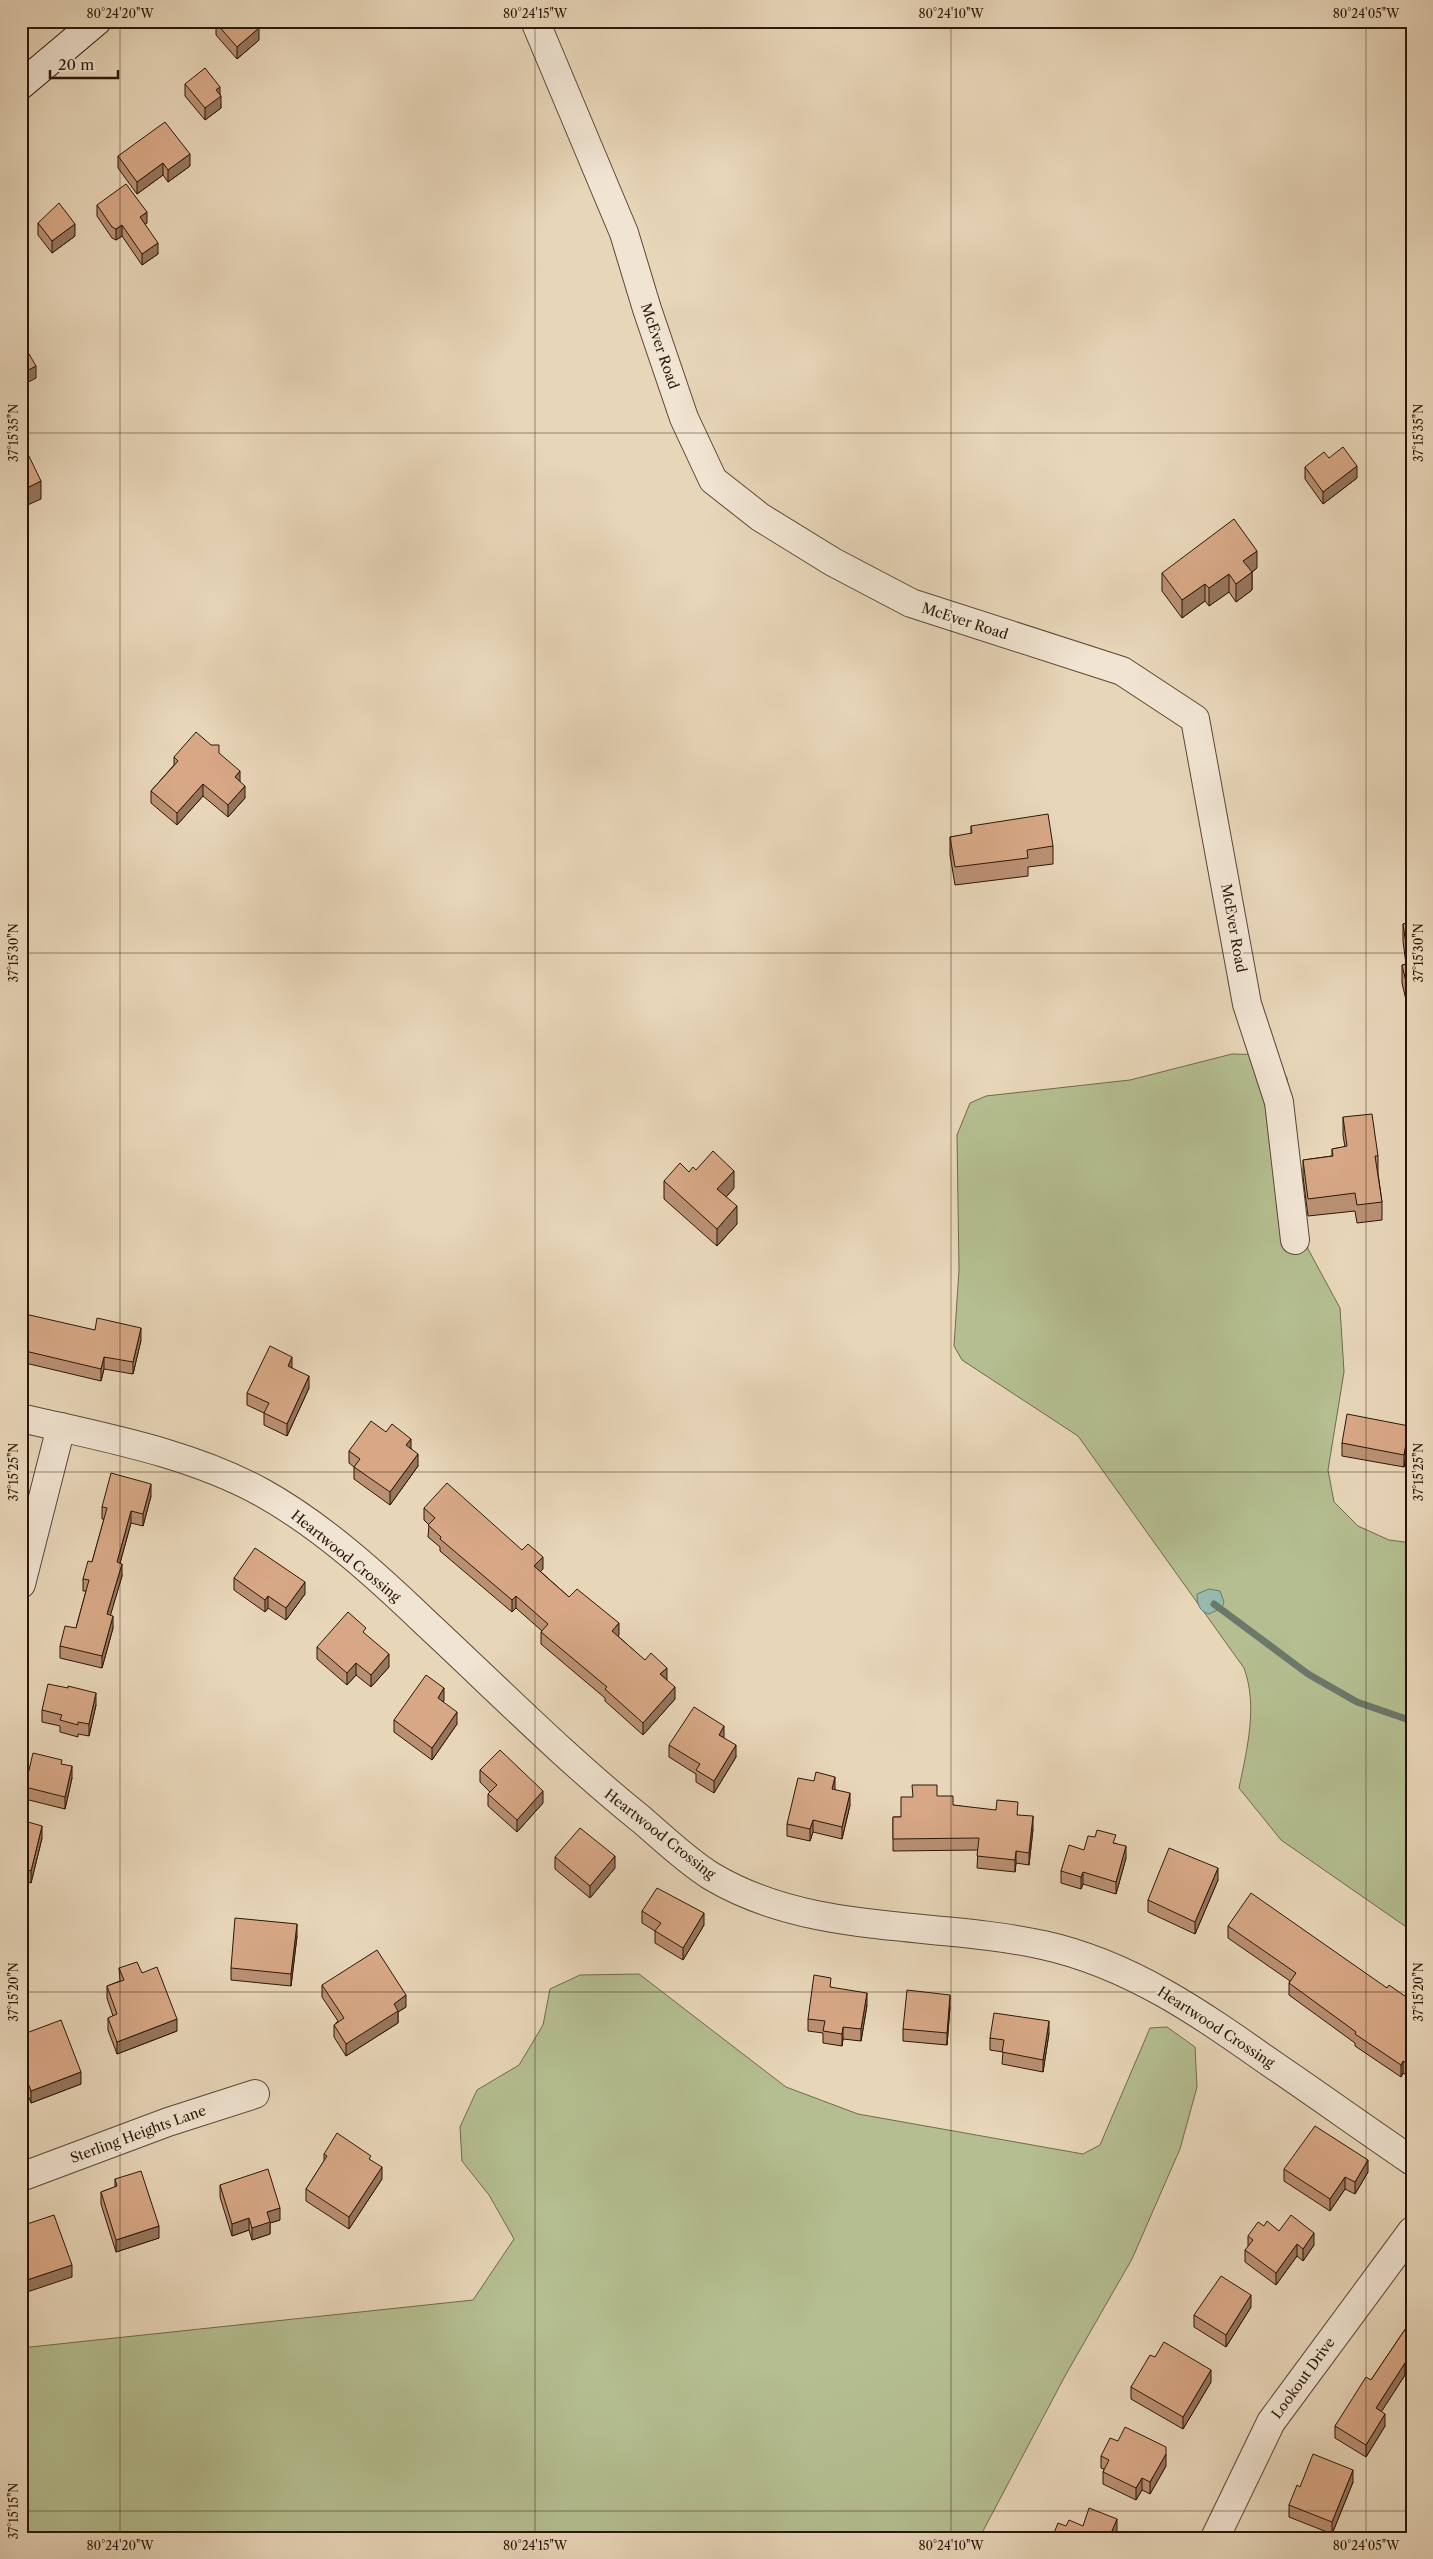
<svg xmlns="http://www.w3.org/2000/svg" width="1433" height="2559" viewBox="0 0 1433 2559" font-family="'Libre Caslon Text',serif">
  <rect width="100%" height="100%" fill="#e8d6b9"/>
  <filter id="stains"><feTurbulence type="fractalNoise" baseFrequency=".004" numOctaves="4"/><feColorMatrix values="0 0 0 0 .2 0 0 0 0 .09 0 0 0 0 .02 0 0 0 .5 -.17"/></filter>
  <radialGradient id="worn" r=".72"><stop offset=".6" stop-color="#630" stop-opacity="0"/><stop offset="1" stop-color="#630" stop-opacity=".3"/></radialGradient>
  <!-- green -->
  <g fill="#b4be90" stroke="#706a4c">
    <path d="M1232,1054L1272,1055L1287,1078L1308,1249L1340,1308L1344,1372L1328,1470L1334,1502L1358,1526L1389,1540L1412,1543V1931L1281,1840L1239,1788C1247,1749 1258,1706 1244,1668L1078,1436L962,1360L954,1346L959,1270L957,1135L970,1103L986,1096L1130,1080Z"/>
    <path d="M639,1974L786,2087L858,2114L1083,2154L1100,2145L1150,2028L1167,2027L1195,2047L1197,2087L1180,2149L1132,2259L1065,2376L983,2531L976,2538H30L21,2524V2348L473,2300L514,2239L489,2195L462,2161L460,2127L477,2090L519,2065L543,2025L550,1989L580,1975Z"/>
  </g>
  <!-- water -->
  <path fill="#97b9ac" stroke="#6c786a" d="M1209,1589L1220,1591L1224,1602L1222,1608L1209,1614C1199,1611 1197,1604 1197,1594Z"/>
  <g fill="none" stroke-linecap="round" stroke-linejoin="round">
    <!-- stream -->
    <path stroke="#6c786a" stroke-width="7" d="M1214,1604L1308,1674L1357,1702L1412,1721"/>
    <defs>
      <g id="street">
        <path d="M535,21L624,233L647,309L684,418L713,480L760,517L833,562L911,603L1122,671L1195,719L1247,1004L1279,1102L1295,1240"/>
        <path d="M21,1418C101,1437 188,1452 261,1492C321,1525 377,1576 426,1623C497,1689 566,1759 642,1820C664,1839 687,1861 711,1876C811,1936 934,1921 1043,1945C1130,1964 1201,2014 1272,2064C1319,2096 1365,2129 1412,2161"/>
        <path d="M21,1584L61,1427"/>
        <path d="M21,2177L168,2122L255,2094"/>
        <path d="M1215,2538L1271,2422L1412,2231"/>
      </g>
      <path id="secondary" d="M21,85L97,21"/>
    </defs>
    <!-- street casing -->
    <use href="#street" stroke="#5b4734" stroke-width="30"/>
    <!-- secondary casing -->
    <use href="#secondary" stroke="#2c1707" stroke-width="30"/>
    <!-- street -->
    <use href="#street" stroke="#f0e4d2" stroke-width="28"/>
    <!-- secondary -->
    <use href="#secondary" stroke="#f0e4d2" stroke-width="28"/>
  </g>
  <!-- wall -->
  <g fill="#ba9073" stroke="#2c1707">
    <path d="M403,21H415L407,26Z"/>
    <path d="M695,21H711L700,29Z"/>
    <path d="M216,23L259,40L237,59L216,35Z"/>
    <path d="M185,84L220,94L221,108L205,120L185,96Z"/>
    <path d="M118,156L190,166L168,182L163,175L137,194L118,168Z"/>
    <path d="M97,205L147,223L145,225L158,254L142,265L122,236L116,240L112,238L97,216Z"/>
    <path d="M38,223L75,236L52,253L38,235Z"/>
    <path d="M1329,458L1357,478L1323,504L1305,479V467Z"/>
    <path d="M1257,568L1252,572V590L1236,602L1229,592L1209,606L1205,601L1182,618L1162,591V573Z"/>
    <path d="M219,753L240,782L245,798L228,817L203,796L177,825L151,803V791L174,765V757Z"/>
    <path d="M971,826L1053,846V864L1028,867V876L955,885L950,855V837L971,834Z"/>
    <path d="M1412,922V1002L1407,1004L1402,983V965L1406,964L1403,941V924Z"/>
    <path d="M1343,1117L1378,1156V1173L1382,1202V1220L1357,1223L1355,1211L1308,1216L1303,1177V1160L1332,1156V1149L1345,1147L1343,1135Z"/>
    <path d="M696,1170L734,1188L726,1197L737,1224L717,1246L664,1199V1181L689,1172Z"/>
    <path d="M21,1320L95,1330L141,1340L133,1374L104,1369L101,1381L21,1362Z"/>
    <path d="M292,1368L309,1388L287,1436L264,1425V1413L247,1405V1393Z"/>
    <path d="M386,1432L411,1448L418,1466L390,1505L354,1479V1467L349,1463V1451Z"/>
    <path d="M1409,1438L1404,1467L1342,1456V1443Z"/>
    <path d="M151,1496L143,1526L131,1523L120,1563L122,1576L110,1615L113,1628L102,1668L60,1658V1646L76,1628L86,1591H83V1579L92,1562L104,1519H102V1507Z"/>
    <path d="M424,1508L543,1569L540,1571L569,1597L619,1635L618,1636L666,1680L675,1699L643,1735L605,1701V1698L541,1644V1632L542,1631L516,1608L512,1612L440,1551V1547L428,1537L429,1525L424,1520Z"/>
    <path d="M234,1578L305,1594L286,1620L268,1608L265,1612L234,1590Z"/>
    <path d="M366,1635L389,1667L371,1687L356,1675L347,1685L317,1659V1647Z"/>
    <path d="M444,1700L443,1702L457,1724L432,1760L394,1732V1720Z"/>
    <path d="M96,1705L89,1736L78,1734V1737L60,1732V1726L42,1722V1710Z"/>
    <path d="M724,1738L736,1757L714,1793L696,1782V1774L669,1757V1745Z"/>
    <path d="M480,1770L543,1803L517,1832L488,1806V1794L490,1792L480,1782Z"/>
    <path d="M72,1778L65,1809L25,1799V1787Z"/>
    <path d="M835,1790L850,1805L842,1839L813,1832L810,1841L787,1836V1824Z"/>
    <path d="M937,1796L953,1805L1018,1815L1033,1829L1029,1865L1016,1863L1015,1872L977,1868L978,1850L893,1851V1817H901Z"/>
    <path d="M21,1820L42,1838L31,1883L21,1880Z"/>
    <path d="M1116,1843L1126,1858L1116,1894L1083,1884L1081,1889L1061,1883V1871L1084,1850Z"/>
    <path d="M555,1857L615,1868L590,1898L555,1869Z"/>
    <path d="M1218,1880L1195,1934L1148,1912V1900Z"/>
    <path d="M642,1911L704,1925L683,1960L655,1943V1931L642,1923Z"/>
    <path d="M1228,1926L1387,1988L1412,2001V2079L1403,2073L1401,2077L1355,2046V2043L1289,1995V1983L1290,1981L1228,1938Z"/>
    <path d="M297,1936L291,1986L231,1980V1968Z"/>
    <path d="M119,1968L142,1973L177,2031L117,2054L108,2030V2018L113,2016L107,1998V1986L120,1981Z"/>
    <path d="M322,1985L406,2007L398,2012V2023L346,2056L334,2037V2025L338,2021L322,1997Z"/>
    <path d="M831,1987L867,2005L861,2041L843,2039L842,2046L823,2043V2033L808,2031V2019Z"/>
    <path d="M950,2007L947,2045L903,2041V2029Z"/>
    <path d="M1049,2033L1043,2072L1002,2064L1003,2052L990,2050V2038Z"/>
    <path d="M21,2035L81,2084L31,2103L21,2077Z"/>
    <path d="M324,2154L382,2179L349,2229L306,2201V2189L324,2161Z"/>
    <path d="M1284,2169L1368,2172L1355,2194L1345,2189L1330,2211L1284,2181Z"/>
    <path d="M115,2179L159,2238L116,2252L101,2204V2192L115,2187Z"/>
    <path d="M220,2185L280,2220L270,2223V2234L252,2240L249,2230L232,2236L220,2197Z"/>
    <path d="M1264,2226L1279,2231L1314,2245L1303,2261L1297,2256L1276,2285L1245,2262V2250L1248,2247V2236Z"/>
    <path d="M1251,2307L1226,2347L1194,2327V2315Z"/>
    <path d="M1412,2319V2380L1405,2375L1381,2412L1385,2426L1366,2457L1335,2438V2426L1371,2380Z"/>
    <path d="M1155,2357L1211,2382L1183,2429L1131,2399V2387Z"/>
    <path d="M1101,2456L1166,2466L1150,2494L1142,2490L1136,2500L1103,2484V2472L1104,2469L1101,2468Z"/>
    <path d="M1353,2482L1332,2534L1289,2517V2505L1300,2487Z"/>
  </g>
  <!-- shaded-wall -->
  <g fill="#97765e" stroke="#2c1707">
    <path d="M407,21H415L407,26Z"/>
    <path d="M700,21H711L700,29Z"/>
    <path d="M259,28V40L237,59V47Z"/>
    <path d="M220,87V96H221V108L205,120V108L216,90Z"/>
    <path d="M190,154V166L168,182V170Z"/>
    <path d="M163,163V175L137,194V182Z"/>
    <path d="M147,212V223L140,228V217Z"/>
    <path d="M75,224V236L52,253V241Z"/>
    <path d="M122,225V236L116,240V229Z"/>
    <path d="M158,243V254L142,265V254Z"/>
    <path d="M26,339V351L22,342Z"/>
    <path d="M36,366V378L21,386V374Z"/>
    <path d="M1357,466V478L1323,504V492Z"/>
    <path d="M41,481V499L21,508V491Z"/>
    <path d="M1257,551V568L1243,579V561Z"/>
    <path d="M1252,572V590L1236,602V584Z"/>
    <path d="M1229,574V592L1209,606V588Z"/>
    <path d="M1205,584V601L1182,618V600Z"/>
    <path d="M240,771V783L235,777Z"/>
    <path d="M203,784V796L177,825V813Z"/>
    <path d="M245,786V798L228,817V805Z"/>
    <path d="M1412,985V1002L1407,1004V986Z"/>
    <path d="M734,1171V1188L717,1207V1189Z"/>
    <path d="M737,1206V1224L717,1246V1229Z"/>
    <path d="M141,1328V1340L133,1374V1362Z"/>
    <path d="M104,1357V1369L101,1381V1369Z"/>
    <path d="M292,1357V1369L288,1366Z"/>
    <path d="M309,1376V1388L287,1436V1424Z"/>
    <path d="M1409,1426V1438L1404,1467V1455Z"/>
    <path d="M411,1439V1451L406,1445Z"/>
    <path d="M418,1454V1466L390,1505V1492Z"/>
    <path d="M151,1484V1496L143,1526V1514Z"/>
    <path d="M131,1511V1523L117,1574V1562Z"/>
    <path d="M543,1557V1569L534,1578V1566Z"/>
    <path d="M122,1564V1576L107,1627V1614Z"/>
    <path d="M305,1582V1594L286,1620V1608Z"/>
    <path d="M268,1596V1608L265,1612V1600Z"/>
    <path d="M516,1596V1608L512,1612V1600Z"/>
    <path d="M113,1616V1628L102,1668V1656Z"/>
    <path d="M619,1623V1635L612,1643V1631Z"/>
    <path d="M389,1654V1667L371,1687V1675Z"/>
    <path d="M356,1663V1675L347,1685V1673Z"/>
    <path d="M667,1668V1680L660,1674Z"/>
    <path d="M675,1687V1699L643,1735V1723Z"/>
    <path d="M444,1688V1700L438,1710V1698Z"/>
    <path d="M96,1693V1705L89,1736V1724Z"/>
    <path d="M457,1712V1724L432,1760V1748Z"/>
    <path d="M724,1726V1738L719,1735Z"/>
    <path d="M736,1745V1757L714,1793V1781Z"/>
    <path d="M72,1766V1778L65,1809V1797Z"/>
    <path d="M835,1777V1789L832,1801V1789Z"/>
    <path d="M543,1791V1803L517,1832V1820Z"/>
    <path d="M850,1793V1805L842,1839V1827Z"/>
    <path d="M1033,1816V1829L1029,1865V1853Z"/>
    <path d="M813,1820V1832L810,1841V1829Z"/>
    <path d="M42,1826V1838L31,1883V1871Z"/>
    <path d="M1126,1846V1858L1116,1894V1882Z"/>
    <path d="M1016,1851V1863L1015,1872V1860Z"/>
    <path d="M615,1856V1868L590,1898V1886Z"/>
    <path d="M1218,1868V1880L1195,1934V1922Z"/>
    <path d="M1083,1872V1884L1081,1889V1877Z"/>
    <path d="M704,1913V1925L683,1960V1948Z"/>
    <path d="M297,1924V1936L291,1986V1974Z"/>
    <path d="M867,1993V2005L861,2041V2029Z"/>
    <path d="M406,1995V2007L398,2012V2023L346,2056V2044L394,2004Z"/>
    <path d="M950,1995V2007L947,2045V2033Z"/>
    <path d="M177,2019V2031L117,2054V2042Z"/>
    <path d="M1049,2021V2033L1043,2072V2060Z"/>
    <path d="M843,2027V2039L842,2046V2034Z"/>
    <path d="M1403,2061V2073L1401,2077V2065Z"/>
    <path d="M81,2072V2084L31,2103V2091Z"/>
    <path d="M1368,2160V2172L1355,2194V2182Z"/>
    <path d="M382,2167V2179L349,2229V2217Z"/>
    <path d="M1345,2177V2189L1330,2211V2199Z"/>
    <path d="M280,2208V2220L270,2223V2234L252,2240V2228L267,2212Z"/>
    <path d="M249,2218V2230L232,2236V2224Z"/>
    <path d="M159,2226V2238L116,2252V2240Z"/>
    <path d="M1314,2233V2245L1303,2261V2249Z"/>
    <path d="M1297,2244V2256L1276,2285V2273Z"/>
    <path d="M72,2265V2277L21,2294V2282Z"/>
    <path d="M1251,2295V2307L1226,2347V2335Z"/>
    <path d="M1405,2363V2375L1376,2420V2408Z"/>
    <path d="M1211,2370V2382L1183,2429V2417Z"/>
    <path d="M1385,2414V2426L1366,2457V2445Z"/>
    <path d="M1166,2454V2466L1150,2494V2482Z"/>
    <path d="M1353,2470V2482L1332,2534V2522Z"/>
    <path d="M1142,2478V2490L1136,2500V2488Z"/>
    <path d="M1117,2519V2531L1114,2538H1109Z"/>
  </g>
  <!-- building -->
  <g fill="#d8a886" stroke="#2c1707">
    <path d="M219,21H253L259,28L237,47L216,23Z"/>
    <path d="M205,68L220,87L216,90L221,96L205,108L185,84Z"/>
    <path d="M165,122L190,154L168,170L163,163L137,182L118,156Z"/>
    <path d="M126,184L147,212L140,217L158,243L142,254L122,225L116,229L112,227L97,205Z"/>
    <path d="M59,203L75,224L52,241L38,223Z"/>
    <path d="M21,330L26,339L22,342L36,366L21,374Z"/>
    <path d="M21,444H23L41,481L21,491Z"/>
    <path d="M1343,447L1357,466L1323,492L1305,467L1324,452L1329,458Z"/>
    <path d="M1234,519L1257,551L1243,561L1252,572L1236,584L1229,574L1209,588L1205,584L1182,600L1162,573Z"/>
    <path d="M196,732L211,745H219V753L240,771L235,777L245,786L228,805L203,784L177,813L151,791L178,761L174,757Z"/>
    <path d="M1048,814L1053,846L1027,850L1028,858L955,867L950,837L972,833L971,826Z"/>
    <path d="M1412,922V985L1407,986L1402,965L1409,964L1403,924Z"/>
    <path d="M1372,1114L1378,1156H1375L1382,1202L1357,1205L1355,1193L1308,1199L1303,1160L1333,1156L1332,1149L1347,1146L1343,1117Z"/>
    <path d="M713,1151L734,1171L717,1189L737,1206L717,1229L664,1181L680,1163L689,1172L693,1167L696,1170Z"/>
    <path d="M25,1314L95,1330L97,1318L141,1328L133,1362L104,1357L101,1369L21,1350V1320L23,1321Z"/>
    <path d="M270,1346L292,1357L288,1366L309,1376L287,1424L264,1413L269,1403L247,1393Z"/>
    <path d="M1347,1414L1409,1426L1404,1455L1342,1443Z"/>
    <path d="M371,1421L386,1432L392,1424L411,1439L406,1445L418,1454L390,1492L354,1467L360,1459L349,1451Z"/>
    <path d="M111,1473L151,1484L143,1514L131,1511L117,1562L122,1564L107,1614L113,1616L102,1656L60,1646L65,1626L76,1628L89,1580L83,1579L88,1561L92,1562L107,1508L102,1507Z"/>
    <path d="M447,1483L522,1550L528,1544L543,1557L534,1566L569,1597L577,1589L619,1623L612,1631L645,1660L651,1653L667,1668L660,1674L675,1687L643,1723L605,1689L607,1687L541,1632L548,1624L516,1596L512,1600L440,1539L441,1537L428,1525L435,1518L424,1508Z"/>
    <path d="M255,1548L305,1582L286,1608L268,1596L265,1600L234,1578Z"/>
    <path d="M348,1612L366,1628L363,1632L389,1654L371,1675L356,1663L347,1673L317,1647Z"/>
    <path d="M426,1675L444,1688L438,1698L457,1712L432,1748L394,1720Z"/>
    <path d="M48,1684L68,1688V1686L96,1693L89,1724L78,1722V1725L60,1720L62,1715L42,1710Z"/>
    <path d="M694,1707L724,1726L719,1735L736,1745L714,1781L696,1770L700,1764L669,1745Z"/>
    <path d="M500,1750L543,1791L517,1820L488,1794L497,1785L480,1770Z"/>
    <path d="M33,1753L62,1760L61,1764L72,1766L65,1797L25,1787Z"/>
    <path d="M816,1772L835,1777L832,1789L850,1793L842,1827L813,1820L810,1829L787,1824L798,1778L814,1781Z"/>
    <path d="M912,1785H937V1796H953V1805L996,1810L997,1800L1018,1802L1017,1815L1033,1816L1029,1853L1016,1851L1015,1860L977,1856L979,1838L893,1839V1817H901V1797H913Z"/>
    <path d="M21,1820L42,1826L31,1871L21,1868Z"/>
    <path d="M580,1828L615,1856L590,1886L555,1857Z"/>
    <path d="M1097,1830L1116,1835L1113,1843L1126,1846L1116,1882L1083,1872L1081,1877L1061,1871L1069,1845L1084,1850L1088,1836L1095,1837Z"/>
    <path d="M1169,1848L1218,1868L1195,1922L1148,1900Z"/>
    <path d="M657,1888L704,1913L683,1948L655,1931L661,1923L642,1911Z"/>
    <path d="M1251,1893L1387,1988L1389,1985L1412,2001V2067L1403,2061L1401,2065L1355,2034L1356,2032L1289,1983L1296,1973L1228,1926Z"/>
    <path d="M235,1918L297,1924L291,1974L231,1968Z"/>
    <path d="M377,1950L406,1995L394,2004L398,2011L346,2044L334,2025L344,2018L322,1985Z"/>
    <path d="M137,1962L142,1973L157,1967L177,2019L117,2042L108,2018L117,2014L107,1986L124,1980L119,1968Z"/>
    <path d="M814,1975L831,1978L830,1987L867,1993L861,2029L843,2027L842,2034L823,2031L825,2021L808,2019Z"/>
    <path d="M907,1990L950,1995L947,2033L903,2029Z"/>
    <path d="M994,2013L1049,2021L1043,2060L1002,2052L1004,2040L990,2038Z"/>
    <path d="M61,2020L81,2072L31,2091L21,2065V2035Z"/>
    <path d="M1315,2126L1368,2160L1355,2182L1345,2177L1330,2199L1284,2169Z"/>
    <path d="M337,2133L371,2156L369,2159L382,2167L349,2217L306,2189L327,2156L324,2154Z"/>
    <path d="M268,2169L280,2208L267,2212L270,2222L252,2228L249,2218L232,2224L220,2185Z"/>
    <path d="M141,2171L159,2226L116,2240L101,2192L117,2186L115,2179Z"/>
    <path d="M54,2215L72,2265L21,2282V2226Z"/>
    <path d="M1291,2215L1314,2233L1303,2249L1297,2244L1276,2273L1245,2250L1253,2240L1248,2236L1258,2222L1264,2226L1267,2221L1279,2231Z"/>
    <path d="M1221,2276L1251,2295L1226,2335L1194,2315Z"/>
    <path d="M1412,2319V2368L1405,2363L1376,2408L1385,2414L1366,2445L1335,2426L1366,2377L1371,2380Z"/>
    <path d="M1164,2342L1211,2370L1183,2417L1131,2387L1150,2355L1155,2357Z"/>
    <path d="M1125,2427L1166,2447V2454L1150,2482L1142,2478L1136,2488L1103,2472L1109,2460L1101,2456L1110,2438L1118,2441Z"/>
    <path d="M1313,2454L1353,2470L1332,2522L1289,2505L1297,2485L1300,2487Z"/>
    <path d="M1089,2508L1117,2519L1109,2538H1052L1058,2523L1066,2526L1069,2520L1083,2526Z"/>
  </g>
  <!-- ticks -->
  <path fill="none" stroke="#2c1707" stroke-width="1" stroke-opacity="0.45" d="M120,21V2538M535,21V2538M951,21V2538M1366,21V2538M21,433H1412M21,953H1412M21,1472H1412M21,1992H1412M21,2511H1412"/>
  <g text-anchor="middle" dominant-baseline="central" stroke-width="4.5" stroke-linejoin="round" paint-order="stroke">
    <!-- street labels -->
    <g font-size="14" fill="#2c1707" stroke="#f0e4d2">
      <text transform="translate(660 346) rotate(71)">McEver Road</text>
      <text transform="translate(965 621) rotate(18)">McEver Road</text>
      <text transform="translate(1234 928) rotate(80)">McEver Road</text>
      <text transform="translate(346 1556) rotate(39)">Heartwood Crossing</text>
      <text transform="translate(660 1834) rotate(38)">Heartwood Crossing</text>
      <text transform="translate(1216 2027) rotate(33)">Heartwood Crossing</text>
      <text transform="translate(138 2134) rotate(-20)">Sterling Heights Lane</text>
      <text transform="translate(1303 2378) rotate(-54)">Lookout Drive</text>
    </g>
  </g>
  <!-- margin -->
  <rect width="1433" height="2559" fill="none" stroke="#e8d6b9" stroke-width="55"/>
  <!-- scale -->
  <path d="M50 70v8h68v-8" fill="none" stroke="#2c1707" stroke-width="2.5"/>
  <text x="58" y="70" font-size="15" fill="#2c1707" stroke="#f0e4d2" stroke-width="4" paint-order="stroke">20 m</text>
  <rect x="28" y="28" width="1378" height="2504" fill="none" stroke="#2c1707" stroke-width="2"/>
  <g font-size="12" text-anchor="middle" fill="#2c1707">
    <text x="120" y="18">80°24'20"W</text>
    <text x="535" y="18">80°24'15"W</text>
    <text x="951" y="18">80°24'10"W</text>
    <text x="1366" y="18">80°24'05"W</text>
    <text transform="translate(14 433) rotate(-90)" y="4">37°15'35"N</text>
    <text transform="translate(1419 433) rotate(-90)" y="4">37°15'35"N</text>
    <text transform="translate(14 953) rotate(-90)" y="4">37°15'30"N</text>
    <text transform="translate(1419 953) rotate(-90)" y="4">37°15'30"N</text>
    <text transform="translate(14 1472) rotate(-90)" y="4">37°15'25"N</text>
    <text transform="translate(1419 1472) rotate(-90)" y="4">37°15'25"N</text>
    <text transform="translate(14 1992) rotate(-90)" y="4">37°15'20"N</text>
    <text transform="translate(1419 1992) rotate(-90)" y="4">37°15'20"N</text>
    <text transform="translate(14 2511) rotate(-90)" y="4">37°15'15"N</text>
    <text x="120" y="2550">80°24'20"W</text>
    <text x="535" y="2550">80°24'15"W</text>
    <text x="951" y="2550">80°24'10"W</text>
    <text x="1366" y="2550">80°24'05"W</text>
  </g>
  <rect width="100%" height="100%" filter="url(#stains)"/>
  <rect width="100%" height="100%" fill="url(#worn)"/>
</svg>
